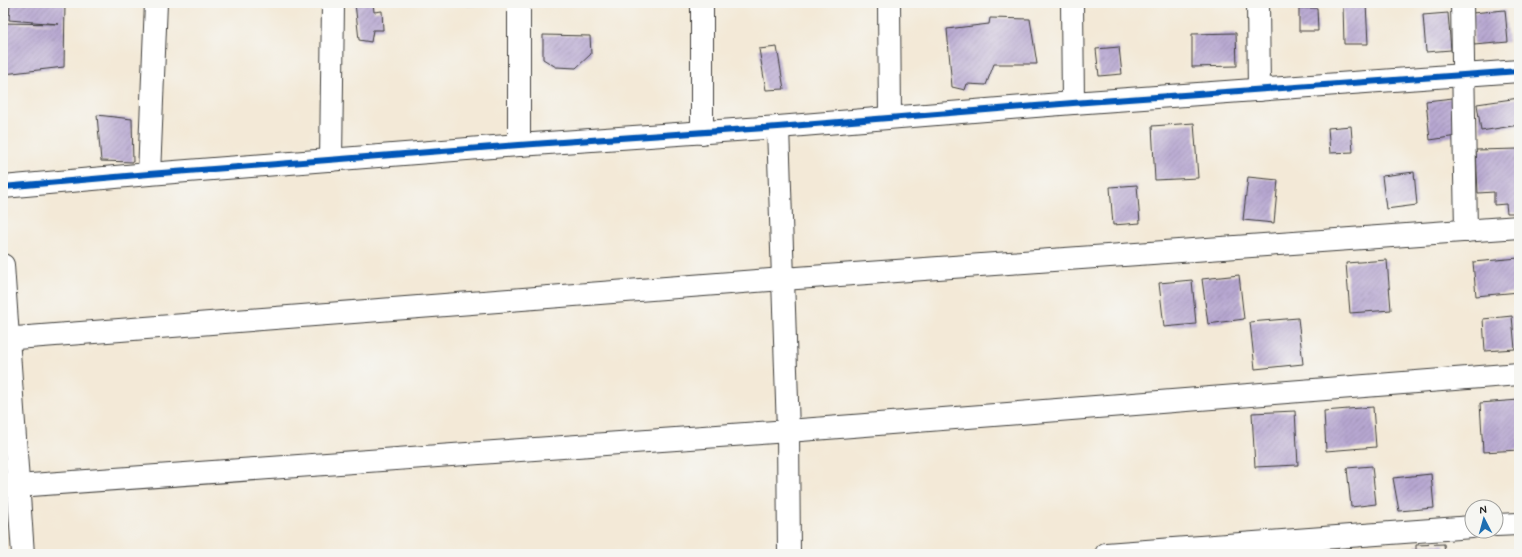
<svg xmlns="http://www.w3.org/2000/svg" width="1522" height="557" viewBox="0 0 1522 557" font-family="Mynerve,sans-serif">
  <defs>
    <pattern id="building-hatch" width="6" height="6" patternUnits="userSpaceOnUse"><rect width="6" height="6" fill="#b7a7d1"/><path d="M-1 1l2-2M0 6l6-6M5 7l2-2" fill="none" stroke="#9487a9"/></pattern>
  </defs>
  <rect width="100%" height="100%" fill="#f6f6f2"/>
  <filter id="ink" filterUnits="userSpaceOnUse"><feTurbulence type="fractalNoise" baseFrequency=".025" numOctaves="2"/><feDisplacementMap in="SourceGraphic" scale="8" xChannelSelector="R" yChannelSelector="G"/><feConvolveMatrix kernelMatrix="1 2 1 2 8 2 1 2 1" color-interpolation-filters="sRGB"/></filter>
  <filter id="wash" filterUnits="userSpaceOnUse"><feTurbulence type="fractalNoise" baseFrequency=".012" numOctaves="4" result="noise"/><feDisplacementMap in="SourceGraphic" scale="16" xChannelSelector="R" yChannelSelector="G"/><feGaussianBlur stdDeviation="0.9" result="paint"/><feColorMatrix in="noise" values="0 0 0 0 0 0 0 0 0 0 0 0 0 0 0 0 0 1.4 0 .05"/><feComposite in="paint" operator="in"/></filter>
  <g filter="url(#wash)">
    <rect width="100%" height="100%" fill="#f3e9d7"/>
    <g id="blocks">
      <!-- building -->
      <g fill="url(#building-hatch)">
        <path d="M10,3H65L64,67L4,74L3,23L59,24L9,20Z"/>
        <path d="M355,3H373L374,12L382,11L383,30H373L371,42L359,40Z"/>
        <path d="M466,3H488V4L467,6Z"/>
        <path d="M1366,3L1368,44H1344L1343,4Z"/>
        <path d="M1299,8H1317L1318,31H1299Z"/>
        <path d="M1505,10L1508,42L1474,45L1472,13Z"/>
        <path d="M1448,13L1451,50L1426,52L1423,15Z"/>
        <path d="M990,18L1030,19L1037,64H994L986,85L967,84L965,90L952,87L947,29L989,24Z"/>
        <path d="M1236,33L1237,66L1192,67V34Z"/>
        <path d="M543,35L590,36L591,54L576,68L556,67L543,59Z"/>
        <path d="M777,47L784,89L766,90L759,49Z"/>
        <path d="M1119,47L1122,74L1099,76L1096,49Z"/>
        <path d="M1453,98L1457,136L1430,140L1426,101Z"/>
        <path d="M1519,98V125L1481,131L1477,104Z"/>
        <path d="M97,115L132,119L133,162L101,161Z"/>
        <path d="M1194,123L1198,178L1155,180L1152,126Z"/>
        <path d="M1351,126L1353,152L1330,153L1328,128Z"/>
        <path d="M1519,149V213H1507L1506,204L1494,205V192L1478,193L1476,150Z"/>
        <path d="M1414,172L1417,205L1386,209L1382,176Z"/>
        <path d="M1248,177L1278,180L1274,223L1243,220Z"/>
        <path d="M1137,185L1140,223L1113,225L1110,187Z"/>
        <path d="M1519,258V292L1476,296L1473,262Z"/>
        <path d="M1387,260L1391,310L1350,313L1346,263Z"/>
        <path d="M1239,275L1244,319L1208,324L1202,279Z"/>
        <path d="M1192,280L1196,324L1164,327L1159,283Z"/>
        <path d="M1512,316L1515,349L1485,351L1483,319Z"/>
        <path d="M1298,318L1303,364L1255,369L1250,322Z"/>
        <path d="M1519,400V450L1483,452L1480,403Z"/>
        <path d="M1373,407L1376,447L1326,451L1324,411Z"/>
        <path d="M1295,411L1298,465L1255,467L1252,413Z"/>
        <path d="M1372,466L1376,504L1351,507L1347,468Z"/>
        <path d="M1431,474L1434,508L1399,511L1393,478Z"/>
        <path d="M1444,544L1445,554H1416V545Z"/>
      </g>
    </g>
  </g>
  <g filter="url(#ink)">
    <use href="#blocks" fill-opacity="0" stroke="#3c3b38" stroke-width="1"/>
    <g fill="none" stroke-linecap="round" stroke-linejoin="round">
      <defs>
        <g id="minor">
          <path d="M702,3V133"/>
          <path d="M889,3L890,117"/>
          <path d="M1072,3L1073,103"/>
          <path d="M1258,3L1259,90"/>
          <path d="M1462,3L1466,231"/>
          <path d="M778,127L788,431L789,554"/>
          <path d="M519,145V3"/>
          <path d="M331,160L333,3"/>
          <path d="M149,174L156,3"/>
          <path d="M3,187L149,174L519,145L778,127L1073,103L1519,71"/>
          <path d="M3,265L23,554"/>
          <path d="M3,339L783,279L1519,227"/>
          <path d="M3,487L788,431L1519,374"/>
          <path d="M1496,525L1519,524"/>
          <path d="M1106,554L1472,527"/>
        </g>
      </defs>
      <!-- minor casing -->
      <use href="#minor" stroke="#3c3b38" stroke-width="24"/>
      <!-- minor -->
      <use href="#minor" stroke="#fff" stroke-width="22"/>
      <defs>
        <path id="cycleway" d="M3,187L149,174L519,145L778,127L1073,103L1519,71"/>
      </defs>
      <!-- cycleway casing -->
      <use href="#cycleway" stroke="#f6f6f2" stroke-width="8"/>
      <!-- cycleway -->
      <use href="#cycleway" stroke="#0057b8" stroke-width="6"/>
    </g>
  </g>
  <!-- margin -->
  <rect width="1522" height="557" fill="none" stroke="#f6f6f2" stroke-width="16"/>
  <!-- north arrow -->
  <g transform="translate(1484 519) rotate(354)"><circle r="19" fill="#f6f6f2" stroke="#9f9f9c"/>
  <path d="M0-3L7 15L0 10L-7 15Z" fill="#1f6fb2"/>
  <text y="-6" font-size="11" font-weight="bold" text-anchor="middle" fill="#1c1c1c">N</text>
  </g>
</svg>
